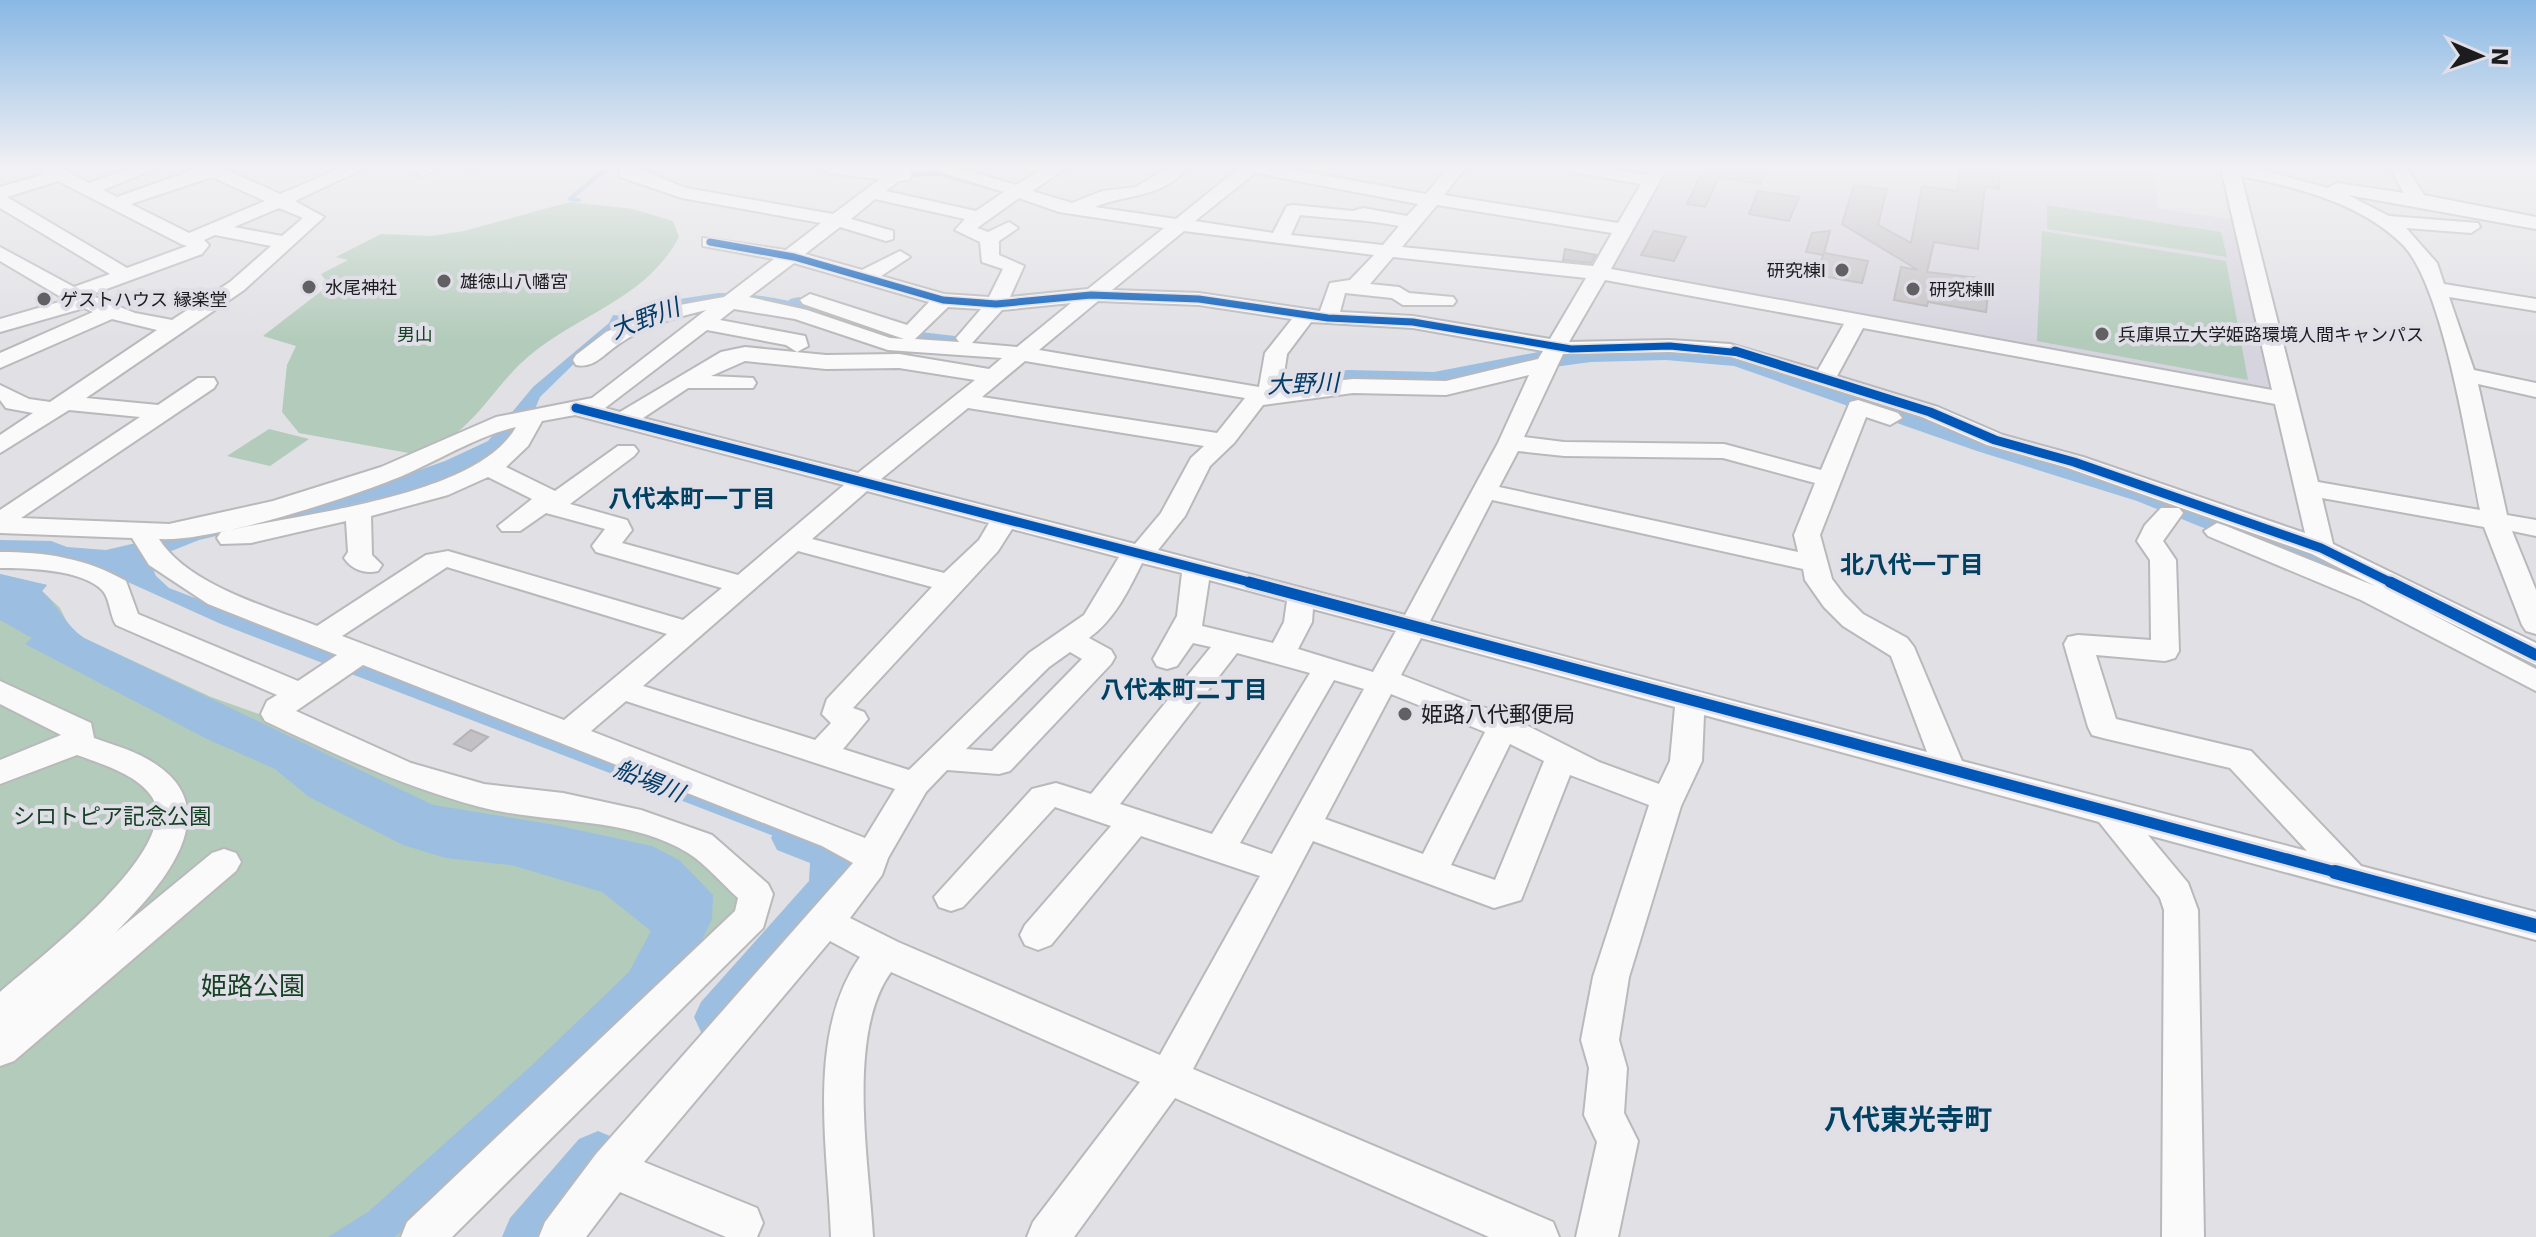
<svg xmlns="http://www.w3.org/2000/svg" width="2536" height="1237" viewBox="0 0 2536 1237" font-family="'DejaVu Sans','Noto Sans JP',sans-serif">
  <rect width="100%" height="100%" fill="#e1e0e4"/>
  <!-- built -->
  <path fill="#d6d4de" d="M1669,168H2114L2155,174L2158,208L2241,221L2278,395L1610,273Z"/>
  <!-- green -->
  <g fill="#b2cbba">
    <path d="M570,202L633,209L673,221L679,237C643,304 572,314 519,365C486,398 464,443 414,454L299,433L282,412L287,365L296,346L263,336L329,285L321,274L348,260L336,257L381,234L432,236L464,231Z"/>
    <path d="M2047,205L2221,232L2227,257L2047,229Z"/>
    <path d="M2042,231L2226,261L2248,380L2037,341Z"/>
    <path d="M269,429L309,439L270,466L227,456Z"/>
    <path d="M0,574L47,585L42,591L60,608L70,628L84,638L211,697L508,803L652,831L710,859L747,896L743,923L415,1237H0Z"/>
  </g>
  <!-- water -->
  <g fill="#9cbee1">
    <path d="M718,293C765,293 804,303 848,318L843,325L710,300L586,352L540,397L535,409L485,463L428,487L199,540L149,560L156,576L169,588L707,795L845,855L852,866L221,624L90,565L0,558V540L51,541L67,547L106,550L360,491L445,461L488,441L533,387L609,323L613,315L626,316L680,299Z"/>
    <path d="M0,574L47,585L42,591C59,607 66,626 84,638L433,805L555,825L652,846L679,860L713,895L712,919L700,944L395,1237H328L368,1212L530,1067L629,972L651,931L602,892L511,865L446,858L403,845L309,797L275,769L207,739L25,644L32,638L0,620Z"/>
  </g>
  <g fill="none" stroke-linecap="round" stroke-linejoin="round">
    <!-- stream -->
    <g stroke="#9cbee1" stroke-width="4">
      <path d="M469,168L473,170"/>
      <path d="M903,175L940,174L1009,193"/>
      <path d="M579,200L570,199L607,168"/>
    </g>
    <!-- river -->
    <g fill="#9cbee1" fill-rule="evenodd">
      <path d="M799,297L887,328L955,336L959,342L955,348L945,350L873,342L790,311L786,305L790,299Z"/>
      <path d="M1666,344L1748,352L1999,437L2159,487L2374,571L2536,652V681L2350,587L2137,501L1977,451L1734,366L1666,360L1591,362L1517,372L1434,389L1348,388L1281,397L1271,394L1267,388L1271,382L1348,370L1434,372L1554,349Z"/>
      <path d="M792,822L847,842L854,854L853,886L847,898L735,1032L718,1038L701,1032L694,1017L701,1002L809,881L810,863L777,850L771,838L777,826Z"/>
      <path d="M598,1131L617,1139L624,1156L617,1173L564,1237H502L510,1218L579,1139Z"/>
    </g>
  </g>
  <!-- building -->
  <g fill="#c3c1c4" stroke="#b6b3b6" stroke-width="2">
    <path d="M1718,168H1767L1760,184L1719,177L1705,207L1687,204L1702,172L1718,174Z"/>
    <path d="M1960,168H2000L1999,189L1985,187L1978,249L1934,242L1927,272L1978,278V283L1989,285L1986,312L1928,302L1927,306L1894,300L1901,267L1918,270L1842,224L1854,185L1887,189L1878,225L1911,243L1922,186L1957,191Z"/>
    <path d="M1758,191L1799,197L1789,221L1749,214Z"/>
    <path d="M1654,231L1686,237L1674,261L1641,255Z"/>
    <path d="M1830,231L1824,253L1868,261L1862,283L1817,275L1823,255L1806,252L1812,233Z"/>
    <path d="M1565,249L1581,252L1596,255L1591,263L1563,260Z"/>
    <path d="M471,730L488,737L471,751L454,744Z"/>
  </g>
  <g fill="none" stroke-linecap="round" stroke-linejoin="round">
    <defs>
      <g id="minor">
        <path d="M38,168H60L89,183L131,168H157L103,190L117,197L199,168H222L280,194L342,168H365L295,201L324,217L244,290L86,398L158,405L198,378H214L217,383L214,388L21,518L169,524L273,501L381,467L496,417L592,398L706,310C677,317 644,326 619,344C605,353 594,369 576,365L573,360L576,355L606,332L663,308L724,297L774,259L703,246V238L786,250L821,223L682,198L620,177L619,168H637L686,188L833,214L880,179L828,173L820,168H913L909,180L899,181L886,191L976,211L1004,192L928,168H958L1016,185L1045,168H1066L1032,191L1072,203L1102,191L1136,187L1167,168H1188C1160,199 1129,193 1095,207L1176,219L1239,168H1285L1426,194L1448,168H1465L1444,195L1618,223L1641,184L1577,173L1569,168H1608L1646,175L1650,168H1667L1611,269L2272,390L2221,168H2254L2328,188L2337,183L2404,193L2390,168H2407L2424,195L2536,217V229L2348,195L2389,216L2478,223L2480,227L2471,233L2406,228L2437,263L2444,284L2536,299V311L2449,297L2474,370L2536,383V397L2478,384L2507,515L2536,520V536L2512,531L2536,590V634L2526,631L2522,625L2484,527L2322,498L2333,544L2536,643V665L2422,609L2536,669V691L2361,600L2208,536L2204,531L2217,523L2226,526L2375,586L2312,554L2065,467L1987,445L1922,417L1728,356L1670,352L1563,354L1524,437L1564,442L1724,444L1821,470L1850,402L1858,400L1898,413L1902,418L1890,425L1866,417L1820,535L1832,579L1844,595L1863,614L1907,638L1914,647L1962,761L2307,851L2230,768L2103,738L2092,735L2088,727L2064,644L2068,637L2078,635L2151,640L2150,560L2137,541L2145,525L2161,508H2179L2183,513L2163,541L2176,560L2179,651L2175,658L2165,661L2096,655L2116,719L2251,751L2361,866L2536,912V940L2148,835L2188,883L2198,910L2204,1237H2162L2164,910L2160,898L2099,822L1704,715L1702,761L1681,806L1629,977L1619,1040L1627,1068L1624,1113L1638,1141L1618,1237H1576L1597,1142L1584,1115L1589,1068L1581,1040L1593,977L1649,805L1570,775L1521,900L1494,908L1313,841L1193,1069L1553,1222L1559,1237H1489L1175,1098L1074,1237H1027L1033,1222L1140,1082L891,972C846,1034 869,1162 873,1237H831C828,1148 806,1034 860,957L830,941L644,1162L757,1208L763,1223L757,1237H726L620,1192L586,1237H539L545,1222L596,1154L853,863L822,846L363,665L296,711L411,763L484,784L563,793L641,810L712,835L768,884L773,894L763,928L452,1237H401L407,1222L735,911L738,898C722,884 706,864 688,853C628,816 545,824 480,807C404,787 336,755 265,721L261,714L267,701L277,695L116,625C110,616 110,599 103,591C83,569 27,568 0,568V552C45,552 86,558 126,581L138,614L298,681L337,655L208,604L149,565L132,538L0,533V510L140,417L69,410L0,453V435L33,413L6,408L0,400V385L29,399L50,402L157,330L112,319L0,368V353L93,312L84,308L0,332V319L66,300L0,261V247L74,287L110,274L0,208V187L45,174ZM1255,173H1256L1418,204L1407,216L1363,208L1353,211L1293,205L1287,206L1273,233L1195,221ZM2241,176C2298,188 2359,202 2402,244C2443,284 2468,450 2480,510L2318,482ZM212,177L265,201L189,233L131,204ZM58,181L181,244L187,246L127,268L7,197ZM1019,198L1059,212L1164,228L1088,289L1010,297L1024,266L999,255V241L1018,228L1009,222L988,232L977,228ZM875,199L965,219L955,230L980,242L982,262L1003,269L989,297L944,294L881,276L910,257L900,251L862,270L805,254L840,227L886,241L893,239V231L851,219ZM1437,205L1612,233L1593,266L1402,247ZM279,208L303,218L282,236L234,227ZM1300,215C1334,219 1366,219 1399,226L1383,245L1291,235ZM1184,231L1374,255L1350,280L1330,283L1320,311L1199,293L1112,290ZM215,235L271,246L230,282L172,320L135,313L90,295L202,254L209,245L204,240ZM1393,257L1586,278L1550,339L1413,316L1340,312L1345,293L1392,298L1403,305H1453L1456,301L1453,297L1409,293L1399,287L1370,284ZM794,263L929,302L907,325L810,294L800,300L803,304L904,339L890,338L807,310L749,297ZM1605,280L1844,324L1818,370L1730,344L1670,340L1569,342ZM1098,301L1199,305L1292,319L1265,353L1259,387L1039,350ZM1071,303L1017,347L972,343L1002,310ZM948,307L981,309L956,338L959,342L915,339ZM734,309L795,319L888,350L1002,358L989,369L899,354L826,355L745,347L721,352L620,412L605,408L707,330L786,345L797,352L808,346L805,336L720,320ZM1311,322L1413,328L1543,351L1538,359L1446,381L1353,379L1282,387L1287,354ZM1863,328L2275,404L2305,533L2083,457L2003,435L1938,407L1837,376ZM745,361L826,369L899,368L975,380L858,473L643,418L688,388H753L756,383L753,378L711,376ZM1025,361L1245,398L1217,433L982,397ZM1529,375L1498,443L1405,615L1158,550L1185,516L1210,466L1234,443L1263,405L1353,393L1446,395ZM968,408L1204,446L1191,458L1161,513L1135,544L881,479ZM575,415L844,485L738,575L622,543L632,530L627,520L570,504L634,456L638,451L634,446H618L555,491L506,467L528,446L542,421ZM516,427C477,498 295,514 221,532L217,538L221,544L251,543L346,521L348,552L344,558C352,570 365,574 378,571L382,565L372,555L371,516L448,495L488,477L532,499L498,526L502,531H520L546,513L605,529L592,546L596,552L722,588L683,620L448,551L426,555L317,626C268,607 188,585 159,539C214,542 349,498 402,476C439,460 477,436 516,427ZM1518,451L1564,456L1723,458L1815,483L1794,535L1798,552L1499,487ZM867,491L989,523L979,540L944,573L812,539ZM1492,500L1803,569L1805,580L1824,607L1843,626L1891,656L1927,752L1430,621ZM1012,529L1119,557L1084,615L1029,653L909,770L843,749L868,719L864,712L853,708L998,551ZM798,551L932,587L827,699L822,714L831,723L815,740L643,686ZM1142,563L1182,573L1177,616L1153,659L1157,666L1167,669L1177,666L1193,643L1211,647L1091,794L1056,783L1032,789L934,897L939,907L951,911L963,907L1055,807L1111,826L1025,925L1020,935L1025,945L1038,950L1051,945L1141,836L1260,876L1160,1055L898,942L850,918L882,875L888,858L926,792L947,770L999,774L1010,771L1111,664L1115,657L1111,650L1089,638C1115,619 1128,591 1142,563ZM447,567L667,634L564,720L342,636ZM1209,580L1287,601L1284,622L1273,643L1202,626ZM1313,609L1396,631L1373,672L1298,649L1312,622ZM1421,638L1675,707L1670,761L1659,784L1599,762L1514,719L1401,675ZM1070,652L1082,659L992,751L966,749L1049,667ZM1237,653L1310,673L1212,834L1120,804ZM1334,680L1364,689L1272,854L1240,843ZM1391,694L1485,732L1423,854L1325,819ZM626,701L895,789L865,838L591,731ZM1510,744L1544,761L1495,880L1451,865Z"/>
        <path d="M416,168H438L422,177L413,172Z"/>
        <path d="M0,681L91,723L94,738C117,746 142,753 161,768C226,817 156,892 116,932L212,853L224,849L236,853L241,862L236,871L14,1061L0,1066V992C35,961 184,849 152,797C137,774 101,764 77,755L0,784V760L61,735L0,704Z"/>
      </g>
    </defs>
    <!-- minor casing -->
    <use href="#minor" stroke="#b9b8bb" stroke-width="4"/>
    <!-- minor -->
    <use href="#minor" fill="#fafafb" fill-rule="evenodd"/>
    <defs>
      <path id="cycleway-far3" d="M710,242L794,257L943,300L996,304L1091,295L1199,299L1328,318L1413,322L1571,349L1670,346L1741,353"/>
      <g id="cycleway-far2">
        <path d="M1735,351L1930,412L1995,440L2074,462L2321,548L2394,584"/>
        <path d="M576,408L1257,584"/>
      </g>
      <g id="cycleway-far1">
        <path d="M1249,582L2343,874"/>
        <path d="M2390,582L2536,655"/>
      </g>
      <path id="cycleway" d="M2335,872L2536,926"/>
    </defs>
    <!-- cycleway-far3 casing -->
    <use href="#cycleway-far3" stroke="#e0dee6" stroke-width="10"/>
    <!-- cycleway-far2 casing -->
    <use href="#cycleway-far2" stroke="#e0dee6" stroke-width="13"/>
    <!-- cycleway-far1 casing -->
    <use href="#cycleway-far1" stroke="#e0dee6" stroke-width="16"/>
    <!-- cycleway casing -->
    <use href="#cycleway" stroke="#e0dee6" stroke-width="19"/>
    <!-- cycleway-far3 -->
    <use href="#cycleway-far3" stroke="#0057b8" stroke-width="7"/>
    <!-- cycleway-far2 -->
    <use href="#cycleway-far2" stroke="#0057b8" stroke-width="9"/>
    <!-- cycleway-far1 -->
    <use href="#cycleway-far1" stroke="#0057b8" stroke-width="11"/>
    <!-- cycleway -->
    <use href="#cycleway" stroke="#0057b8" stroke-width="14"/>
  </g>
  <!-- sky -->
  <linearGradient id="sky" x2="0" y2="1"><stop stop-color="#89b8e5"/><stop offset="0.49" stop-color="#f2f1f3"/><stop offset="1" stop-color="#f2f1f3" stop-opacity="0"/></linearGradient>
  <rect width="2536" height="341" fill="url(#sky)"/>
  <!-- markers -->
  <g fill="#616063" stroke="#e0dee6" stroke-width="3">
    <circle cx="1842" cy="270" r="8"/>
    <circle cx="444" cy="281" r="8"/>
    <circle cx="309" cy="287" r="8"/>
    <circle cx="1913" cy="289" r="8"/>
    <circle cx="44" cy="299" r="8"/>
    <circle cx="2102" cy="334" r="8"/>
    <circle cx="1405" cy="714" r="8"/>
  </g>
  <g text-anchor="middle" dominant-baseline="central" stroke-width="8" stroke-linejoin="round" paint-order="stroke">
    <!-- far-poi labels -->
    <g font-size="18" fill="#1c1b1e" stroke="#e0dee6" text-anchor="start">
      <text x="1826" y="270" text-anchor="end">研究棟Ⅰ</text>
      <text x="460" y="281">雄徳山八幡宮</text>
      <text x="325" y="287">水尾神社</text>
      <text x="1929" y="289">研究棟Ⅲ</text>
      <text x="60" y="299">ゲストハウス 縁楽堂</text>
      <text x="2118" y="334">兵庫県立大学姫路環境人間キャンパス</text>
    </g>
    <!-- far-park labels -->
    <g font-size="18" fill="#144123" stroke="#e0dee6">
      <text x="415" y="334">男山</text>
    </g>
    <!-- poi labels -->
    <g font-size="22" fill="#1c1b1e" stroke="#e0dee6" text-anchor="start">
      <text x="1421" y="714">姫路八代郵便局</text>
    </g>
    <!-- park labels -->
    <g font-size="22" fill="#144123" stroke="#e0dee6">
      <text x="112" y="816">シロトピア記念公園</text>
    </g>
    <!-- water labels -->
    <g font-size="24" font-style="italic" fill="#023b68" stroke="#e0dee6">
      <text transform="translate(645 319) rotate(-21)">大野川</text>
      <text transform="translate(1303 384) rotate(-2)">大野川</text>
      <text transform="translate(649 781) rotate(22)">船場川</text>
    </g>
    <!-- neighbourhood labels -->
    <g font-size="24" font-weight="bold" fill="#004060" stroke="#e0dee6">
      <text x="692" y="499">八代本町一丁目</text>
      <text x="1912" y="565">北八代一丁目</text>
      <text x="1184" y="690">八代本町二丁目</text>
    </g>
    <!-- near-park labels -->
    <g font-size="26" fill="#144123" stroke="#e0dee6">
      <text x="253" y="986">姫路公園</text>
    </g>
    <!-- near-neighbourhood labels -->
    <g font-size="28" font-weight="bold" fill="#004060" stroke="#e0dee6">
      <text x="1908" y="1119">八代東光寺町</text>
    </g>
  </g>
  <!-- north arrow -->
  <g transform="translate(2480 56) rotate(92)" stroke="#e0dee6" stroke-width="6" paint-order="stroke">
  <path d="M0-6L14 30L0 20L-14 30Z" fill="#1c1b1e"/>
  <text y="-12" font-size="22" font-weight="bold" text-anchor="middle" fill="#1c1b1e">N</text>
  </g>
</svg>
